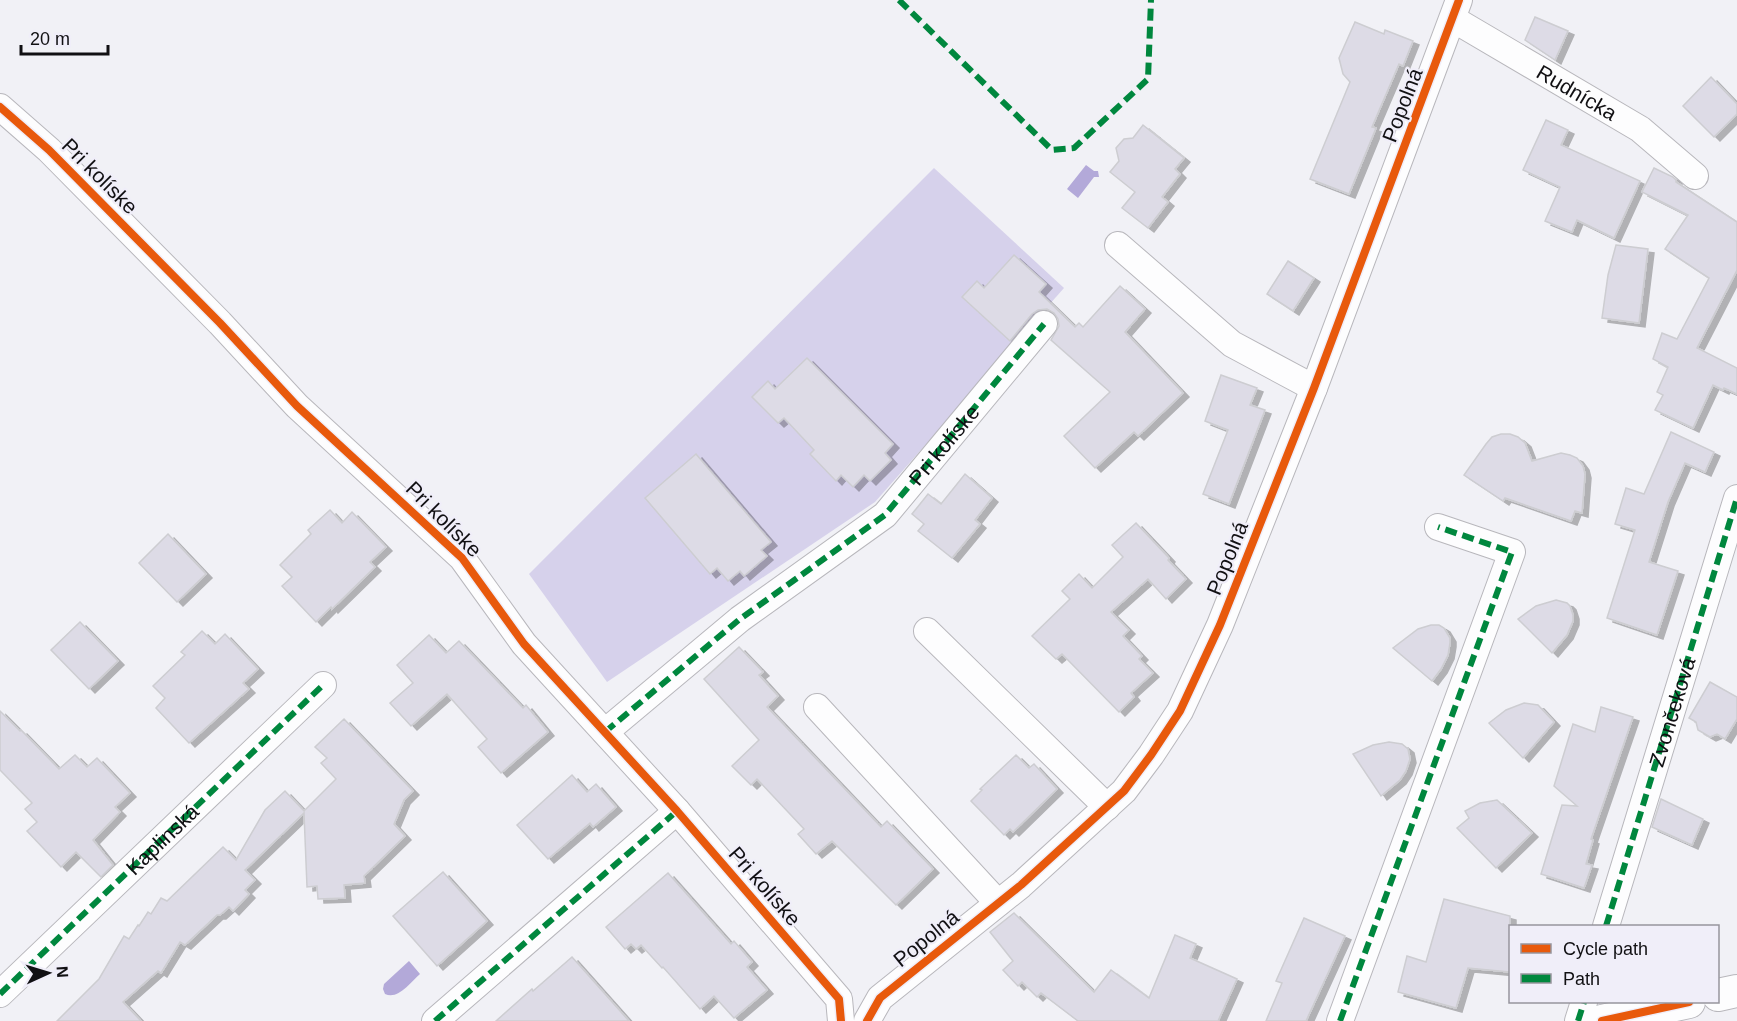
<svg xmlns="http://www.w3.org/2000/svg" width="1737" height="1021" viewBox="0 0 1737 1021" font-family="Helvetica,sans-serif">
  <defs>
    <filter id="shadow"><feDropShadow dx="6" dy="4" stdDeviation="0" flood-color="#0004"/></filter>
  </defs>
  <rect width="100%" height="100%" fill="#f1f1f6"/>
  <!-- green -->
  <path fill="#d6d1eb" d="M934,168L1064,288L875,502L607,682L529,574Z"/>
  <!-- water -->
  <g fill="#b3a9d9">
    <path d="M1086,165L1094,171H1098L1099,177H1094L1078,198L1067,189Z"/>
    <path d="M409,961L420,974C410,983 398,1000 385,994L383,989L384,984Z"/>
  </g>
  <!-- building -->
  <g fill="#dddbe6" stroke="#cdcdd1" stroke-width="1.5" filter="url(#shadow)">
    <path d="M1535,17L1568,31L1555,60L1525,40Z"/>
    <path d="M1355,22L1384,34L1385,30L1413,41L1403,66L1399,64L1372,127L1376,128L1349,194L1310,179L1350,82L1343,74L1339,58Z"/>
    <path d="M1711,77L1737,104V114L1714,137L1683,106Z"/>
    <path d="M1546,120L1568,130L1561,145L1640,181L1614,238L1577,220L1572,232L1545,221L1560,187L1523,170Z"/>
    <path d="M1143,125L1184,158L1175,169L1180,174L1162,197L1168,202L1148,228L1122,208L1135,192L1110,172L1119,161L1116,148L1124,139L1133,138Z"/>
    <path d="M1654,168L1673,177L1676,180V182L1737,222V270L1697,348L1737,368V394L1724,388L1723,390L1713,385L1693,428L1655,410L1663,395L1657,392L1668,367L1653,359L1662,333L1677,339L1709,278L1665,249L1688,215L1642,192Z"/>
    <path d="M1616,245L1648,249L1639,323L1602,318L1608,275Z"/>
    <path d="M1014,255L1046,284L1039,292L1075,327L1079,323L1083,327L1120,286L1145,309L1125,332L1183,393L1138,436L1134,432L1095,468L1064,436L1110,392L1051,340L1059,326L1058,319L1054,313L1047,309L1038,310L1032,314L1010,341L962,297L977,281L984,288Z"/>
    <path d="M1288,261L1314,278L1293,311L1267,294Z"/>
    <path d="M807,358L893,444L885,453L891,460L870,481L864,475L853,487L841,475L836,481L810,454L814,450L784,418L778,423L752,397L768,381L775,389Z"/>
    <path d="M1221,375L1257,388L1250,405L1265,410L1229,504L1203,494L1228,430L1205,421Z"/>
    <path d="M1671,432L1714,452L1705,472L1685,463L1668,502L1649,562L1678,571L1657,635L1607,618L1635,530L1615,524L1626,488L1644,494Z"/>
    <path d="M1501,434H1510L1518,437L1525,443L1532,461L1561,453L1570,455L1577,458L1583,466L1585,474L1582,513L1575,511L1571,521L1505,498L1503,501L1464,475L1486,444L1492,437Z"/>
    <path d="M696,454L771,542L761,550L767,556L744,576L740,571L728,581L717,568L710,574L645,498Z"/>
    <path d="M965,474L992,498L975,520L980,524L952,558L918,531L924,524L912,514L928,494L941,504Z"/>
    <path d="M330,510L342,523L352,512L386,547L370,562L375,567L332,609L331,607L316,622L282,586L292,577L280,565L311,534L308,530Z"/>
    <path d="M1136,523L1169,558L1168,560L1186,579L1166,599L1148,579L1111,612L1129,630L1123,636L1142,656L1139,659L1153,673L1131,693L1134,697L1119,712L1062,654L1056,659L1032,636L1070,599L1062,591L1079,574L1092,588L1123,557L1112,545Z"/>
    <path d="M168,534L206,574L177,602L139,563Z"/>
    <path d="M1556,600L1567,603L1570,606L1573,615V621L1567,635L1552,653L1518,619L1536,606Z"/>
    <path d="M80,622L118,661L89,689L51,650Z"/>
    <path d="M1431,625H1439L1444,628L1450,638V643L1448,655L1441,669L1432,681L1393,648L1418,629Z"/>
    <path d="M202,631L215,644L225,634L258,669L243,683L249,689L189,743L156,708L165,698L153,686L185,655L181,652Z"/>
    <path d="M429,635L446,653L459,641L523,708L526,705L548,732L501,773L478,747L487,739L447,694L411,726L390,703L413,683L397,665Z"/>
    <path d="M739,647L763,672L759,675L778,696L767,707L881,827L887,821L933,869L896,905L832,841L816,854L798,834L804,829L757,779L751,785L732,766L759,740L704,679Z"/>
    <path d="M1710,682L1737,697V719L1725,739L1717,734L1710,737L1698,730L1696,722L1689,718Z"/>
    <path d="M1524,703L1538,705L1554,722L1523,758L1489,723L1506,710Z"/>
    <path d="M1601,707L1633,717L1591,839L1593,840L1586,864L1592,865L1584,888L1541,874L1562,805L1577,806L1554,786L1573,724L1595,732Z"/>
    <path d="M0,711L20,731L21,730L59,769L75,755L87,767L97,758L130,793L115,807L120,812L93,840L113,865L101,877L76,852L61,867L27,831L37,822L25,809L32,803L0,770Z"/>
    <path d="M344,719L413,791L404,800L394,824L405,836L364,876L365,883L344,885L345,898L318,899L317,886L307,887L304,813L245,870L255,880L245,890L249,894L233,911L229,907L220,915H217L185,945L180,942L161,973L158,971L123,1002L141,1021H57L99,979L124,936L129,939L138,925L139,926L148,912L151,914L161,898L167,901L223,847L236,860L265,810L285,791L304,811L336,779L321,763L327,758L315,747Z"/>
    <path d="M1389,742L1402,744L1408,749L1410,759L1406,771L1400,780L1381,796L1353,754L1373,745Z"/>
    <path d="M1016,755L1029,768L1034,764L1057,789L1013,832L1010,829L1004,835L971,801L982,790L980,789Z"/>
    <path d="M572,775L587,792L596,784L616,807L593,827L590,823L548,859L517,825Z"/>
    <path d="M1661,799L1703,819L1692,845L1652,827Z"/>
    <path d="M1497,800L1532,833L1496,868L1457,828L1469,818L1465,811L1480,803Z"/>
    <path d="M443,872L487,921L437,966L393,916Z"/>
    <path d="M668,873L731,944L734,941L752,962L747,967L767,990L734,1018L714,996L700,1009L663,967L662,968L641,945L636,949L631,944L625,949L606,927Z"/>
    <path d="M1444,899L1510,916V972L1468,968L1456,1008L1398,992L1407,956L1426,962Z"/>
    <path d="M1014,913L1094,992L1111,970L1149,998L1175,935L1196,944L1190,958L1237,979L1218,1021H1078L1041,993L1037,997L1022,982L1018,986L1003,970L1013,961L990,932Z"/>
    <path d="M1304,918L1345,936L1306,1021H1266L1282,983L1276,981Z"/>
    <path d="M572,957L629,1021H496L532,989L533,991Z"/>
  </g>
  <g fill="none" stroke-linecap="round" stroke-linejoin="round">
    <defs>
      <g id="minor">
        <path id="s1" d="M1453,19L1640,129L1695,176"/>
        <path d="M0,107L49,150L220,323L297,406L462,558L524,644L677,811L839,999L841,1021"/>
        <path d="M1118,245L1232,344L1314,388"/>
        <path d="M927,631L1107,807"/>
        <path d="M817,707L998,903"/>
        <path id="s2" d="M605,732L740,619L885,515L1044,324"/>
        <path d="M1606,926L1737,498"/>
        <path id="s3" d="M0,994L323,685"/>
        <path d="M435,1021L677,811"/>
        <path d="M867,1021L880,998L1021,885L1124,791L1151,755L1180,711L1220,625L1314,388L1459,0"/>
        <path d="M1340,1021L1512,552L1438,527"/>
        <path d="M1578,1021L1584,1002"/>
      </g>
      <g id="tertiary">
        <path d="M1718,995L1737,991"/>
        <path d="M1602,1021L1689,1002"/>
      </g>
    </defs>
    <!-- minor casing -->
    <use href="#minor" stroke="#b8b7bc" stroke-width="28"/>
    <!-- tertiary casing -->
    <use href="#tertiary" stroke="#b8b7bc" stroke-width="34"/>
    <!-- minor -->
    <use href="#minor" stroke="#fdfdfe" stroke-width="26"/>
    <!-- tertiary -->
    <use href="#tertiary" stroke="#fdfdfe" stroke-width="32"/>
    <!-- quiet -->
    <g stroke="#00873e" stroke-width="6" stroke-dasharray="12 6" stroke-linecap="butt">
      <path d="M899,0L1052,150L1074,148L1148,79L1151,0"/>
      <path d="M605,732L740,619L885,515L1044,324"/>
      <path id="s4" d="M1606,926L1737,498"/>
      <path d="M0,994L323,685"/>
      <path d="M435,1021L677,811"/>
      <path d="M1340,1021L1512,552L1438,527"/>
      <path d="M1578,1021L1584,1002"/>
    </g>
    <defs>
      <g id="cycleway">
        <path d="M0,107L49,150L220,323L297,406L462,558L524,644L677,811L839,999L841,1021"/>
        <path d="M867,1021L880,998L1021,885L1124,791L1151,755L1180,711L1220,625L1314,388L1459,0"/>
        <path d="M1602,1021L1689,1002"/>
      </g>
    </defs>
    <!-- cycleway casing -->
    <use href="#cycleway" stroke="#f0eef9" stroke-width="11"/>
    <!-- cycleway -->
    <use href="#cycleway" stroke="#e8590c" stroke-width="8"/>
  </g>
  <g text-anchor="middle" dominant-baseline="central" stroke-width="4.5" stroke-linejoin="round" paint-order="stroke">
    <!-- street labels -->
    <g font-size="21" fill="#111013" stroke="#f0eef9">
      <text stroke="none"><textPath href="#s1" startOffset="144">Rudnícka</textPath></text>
      <text transform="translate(1402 105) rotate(-69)">Popolná</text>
      <text transform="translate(100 176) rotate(45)">Pri kolíske</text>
      <text stroke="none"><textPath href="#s2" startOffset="446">Pri kolíske</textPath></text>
      <text transform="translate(444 519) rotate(45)">Pri kolíske</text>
      <text transform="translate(1227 558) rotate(-68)">Popolná</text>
      <text stroke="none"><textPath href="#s4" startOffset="224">Zvončeková</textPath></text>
      <text stroke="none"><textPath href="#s3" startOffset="224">Kaplinská</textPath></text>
      <text transform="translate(765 886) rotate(49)">Pri kolíske</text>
      <text transform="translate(926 938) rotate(-39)">Popolná</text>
    </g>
  </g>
  <!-- legend -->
  <rect x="1509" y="925" width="210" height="78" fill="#f0eef9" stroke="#97959d" stroke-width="1.5"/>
  <rect x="1521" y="944" width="30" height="9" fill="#e8590c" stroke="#97959d" stroke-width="1.5"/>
  <text x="1563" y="955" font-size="18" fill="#111013">Cycle path</text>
  <rect x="1521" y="974" width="30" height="9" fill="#00873e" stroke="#97959d" stroke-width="1.5"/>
  <text x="1563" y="985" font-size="18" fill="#111013">Path</text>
  <!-- north arrow -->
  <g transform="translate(48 973) rotate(86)" stroke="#f0eef9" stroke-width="4.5" paint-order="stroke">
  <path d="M0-4.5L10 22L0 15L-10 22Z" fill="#111013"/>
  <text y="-9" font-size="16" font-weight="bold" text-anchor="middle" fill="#111013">N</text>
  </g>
  <!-- scale -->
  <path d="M21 45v9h87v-9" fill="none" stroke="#111013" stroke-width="3"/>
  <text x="30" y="45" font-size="18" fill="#111013" stroke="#f0eef9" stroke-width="4.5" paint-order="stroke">20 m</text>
</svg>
